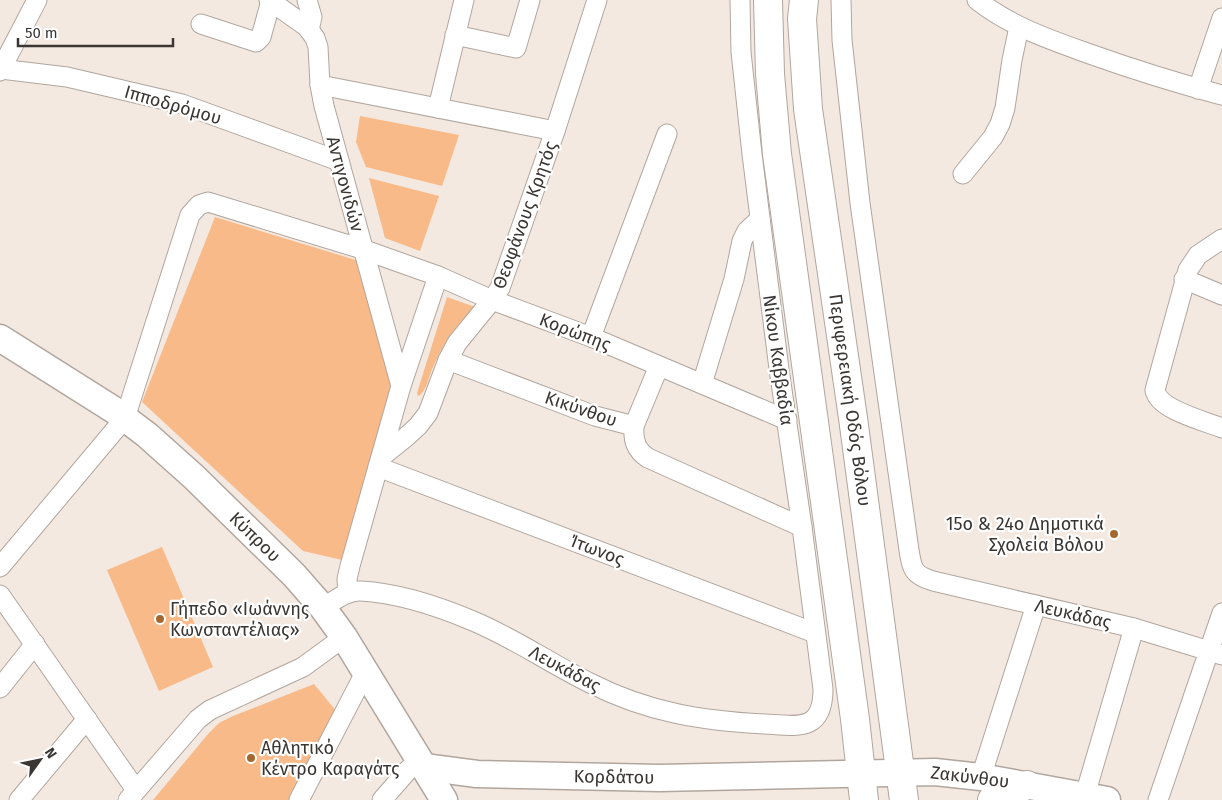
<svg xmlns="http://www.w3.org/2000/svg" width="1222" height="800" viewBox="0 0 1222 800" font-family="'Fira Sans',sans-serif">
  <rect width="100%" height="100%" fill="#f4e9e0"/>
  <!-- green -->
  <g fill="#f8ba88">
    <path d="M360,116L459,135L442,186L366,167L356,142Z"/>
    <path d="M369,178L439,196L420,251L385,238Z"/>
    <path d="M215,217L359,261L396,386L342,560L303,551L142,402Z"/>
    <path d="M447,297L475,307C455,325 441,347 431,372C428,380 426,392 418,396L417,393Z"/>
    <path d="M162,547L213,667L159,691L107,570Z"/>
    <path d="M314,684L337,712L292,800H153L208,734L219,723L233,716Z"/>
  </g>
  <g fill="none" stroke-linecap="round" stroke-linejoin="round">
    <defs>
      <g id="street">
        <path d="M269,0L307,27L315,38L318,47L320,85L324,106L401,386"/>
        <path d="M307,0L312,17L309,30"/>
        <path d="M841,0L842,40L860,203L909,550C912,569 913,575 933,581L1134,628L1222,655"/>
        <path d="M977,0C1010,26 1048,39 1087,53C1132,69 1176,83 1222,95"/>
        <path d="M201,24L256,42L261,37L271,1"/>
        <path d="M455,35L516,48L530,0"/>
        <path d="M0,69L67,77L182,104L339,161"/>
        <path d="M0,71L37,0"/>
        <path d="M320,85L555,131"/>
        <path d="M1198,89L1222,18"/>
        <path d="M438,108L464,0"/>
        <path d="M963,174L993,137L1000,124L1005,108L1012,60L1019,27"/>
        <path d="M1222,239L1198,255L1188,270L1155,390C1158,410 1205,421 1222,428"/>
        <path d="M1184,279L1222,295"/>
        <path d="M591,337L667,134"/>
        <path d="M448,360L595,416L634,426C633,441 636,450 648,458L802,527"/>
        <path d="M702,384L734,279L742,241L747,231L760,219"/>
        <path d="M634,426L659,366"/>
        <path d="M381,457L406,437L418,426L428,413L448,360L457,343L492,300L500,288L555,131L597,0"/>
        <path d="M378,467L815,633"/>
        <path d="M0,567L125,418L190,215L199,205L208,202L362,249L438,276L492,300L591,337L787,420"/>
        <path d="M348,593L347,579L350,566L401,386L438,276"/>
        <path d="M0,595L136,790"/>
        <path d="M323,608C334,601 347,590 361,591C397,593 440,607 473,621C514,638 551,664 590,683C647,712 702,721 765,724C798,726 823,732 823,689L802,527L779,369L752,154L741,52L740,0"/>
        <path d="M0,688L35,644"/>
        <path d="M981,777L1036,605"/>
        <path d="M1085,795L1134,628"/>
        <path d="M19,800L87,719"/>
        <path d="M128,800L198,719L210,710L303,667L344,637"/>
        <path d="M299,800L366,671"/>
        <path d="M382,800L409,769L414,767H424"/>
        <path d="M1158,800L1222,613"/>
      </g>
      <g id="secondary">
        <path d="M0,338L114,410L147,435L194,477L294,575L323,608L344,637L444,800"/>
        <path d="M424,767L477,774L659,778L935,772L981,777L1107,800"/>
      </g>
      <g id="primary">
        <path d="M768,0L770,74L777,154L855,719L864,800"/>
        <path d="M804,0L802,19L808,109L853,418L904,800"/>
        <path d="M992,800L1027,785"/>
      </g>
    </defs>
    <!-- street casing -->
    <use href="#street" stroke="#b1a69e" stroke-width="21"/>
    <!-- secondary casing -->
    <use href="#secondary" stroke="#b1a69e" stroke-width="29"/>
    <!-- primary casing -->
    <use href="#primary" stroke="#b1a69e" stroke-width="30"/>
    <!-- street -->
    <use href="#street" stroke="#fff" stroke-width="19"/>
    <!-- secondary -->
    <use href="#secondary" stroke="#fff" stroke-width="26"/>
    <!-- primary -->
    <use href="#primary" stroke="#fff" stroke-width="28"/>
  </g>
  <!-- markers -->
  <g fill="#a6672e" stroke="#fff" stroke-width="2">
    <circle cx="1114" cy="534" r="5"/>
    <circle cx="160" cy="619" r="5"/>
    <circle cx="251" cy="758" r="5"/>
  </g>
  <g text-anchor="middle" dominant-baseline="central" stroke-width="4.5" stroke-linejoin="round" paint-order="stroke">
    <!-- street labels -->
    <g font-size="18" fill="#3a3633" stroke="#fff">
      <text transform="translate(173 105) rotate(16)">Ιπποδρόμου</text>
      <text transform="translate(345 184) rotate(75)">Αντιγονιδών</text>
      <text transform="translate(525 215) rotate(-70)">Θεοφάνους Κρητός</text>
      <text transform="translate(575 332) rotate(21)">Κορώπης</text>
      <text transform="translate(778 360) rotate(82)">Νίκου Καββαδία</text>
      <text transform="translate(850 400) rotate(82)">Περιφερειακή Οδός Βόλου</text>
      <text transform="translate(581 409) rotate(19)">Κικύνθου</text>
      <text transform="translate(255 537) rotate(44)">Κύπρου</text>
      <text transform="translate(597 550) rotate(21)">Ίτωνος</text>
      <text transform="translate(1073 614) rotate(13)">Λευκάδας</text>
      <text transform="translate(565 669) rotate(28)">Λευκάδας</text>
      <text transform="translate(614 777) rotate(1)">Κορδάτου</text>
      <text transform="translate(970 777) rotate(7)">Ζακύνθου</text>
    </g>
    <!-- poi labels -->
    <g font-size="18" fill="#3a3633" stroke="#fff" text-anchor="start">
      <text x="1104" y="524" text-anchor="end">15ο &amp; 24ο Δημοτικά<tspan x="1104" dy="21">Σχολεία Βόλου</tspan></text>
      <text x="170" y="609">Γήπεδο «Ιωάννης<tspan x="170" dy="21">Κωνσταντέλιας»</tspan></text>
      <text x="261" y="748">Αθλητικό<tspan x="261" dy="21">Κέντρο Καραγάτς</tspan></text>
    </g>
  </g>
  <!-- north arrow -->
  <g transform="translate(40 760) rotate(57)" stroke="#ffffff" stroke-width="4" paint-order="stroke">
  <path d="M0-4L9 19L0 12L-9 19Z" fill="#3a3633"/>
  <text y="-8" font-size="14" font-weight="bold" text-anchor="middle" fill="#3a3633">N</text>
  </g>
  <!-- scale -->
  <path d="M18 38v8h155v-8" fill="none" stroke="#3a3633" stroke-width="2.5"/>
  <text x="25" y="38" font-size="15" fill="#3a3633" stroke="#ffffff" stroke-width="4" paint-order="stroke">50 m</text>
</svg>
